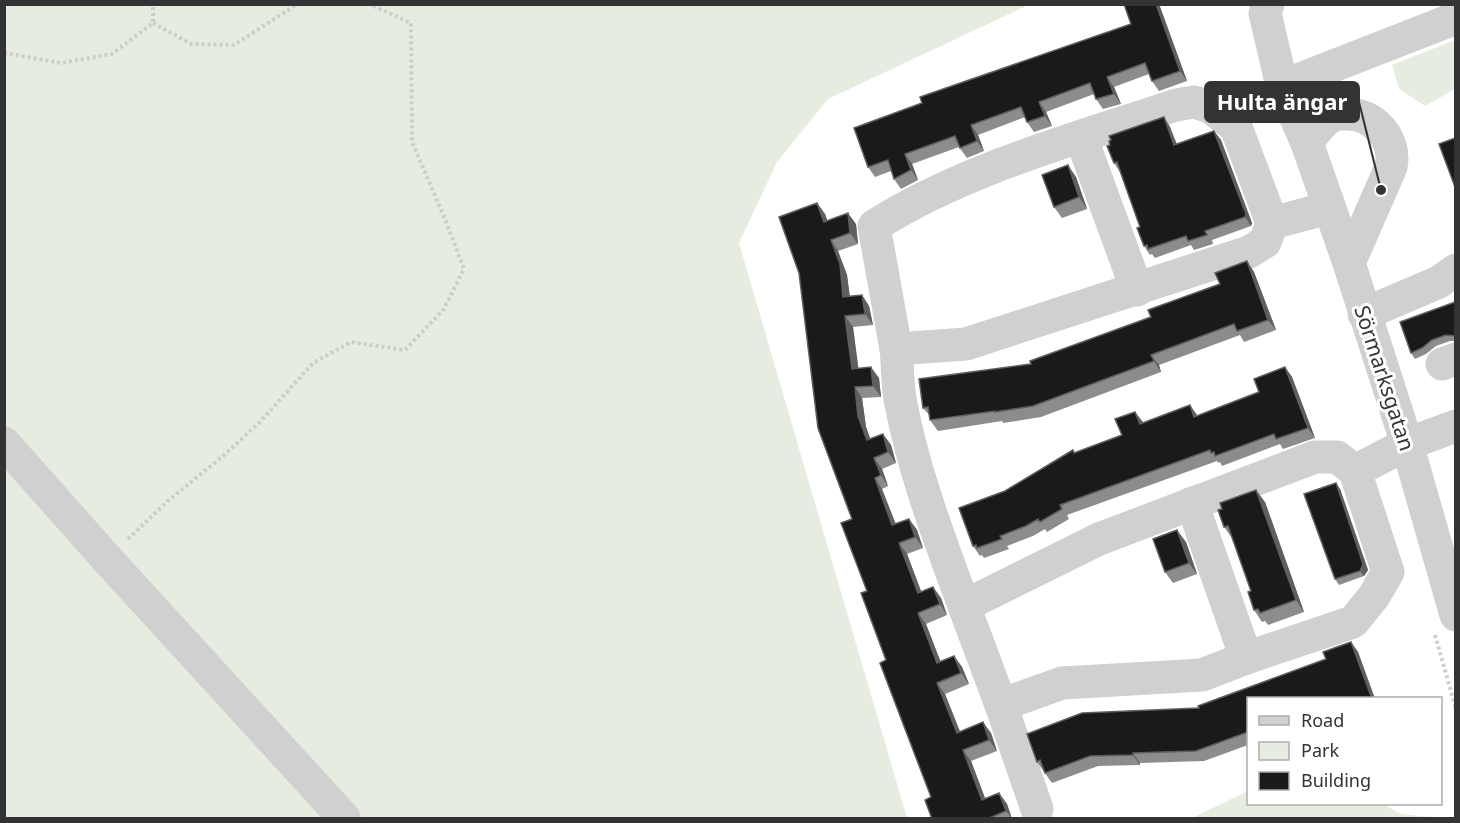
<svg xmlns="http://www.w3.org/2000/svg" width="1460" height="823" viewBox="0 0 1460 823" font-family="'Noto Sans',sans-serif">
  <rect width="100%" height="100%" fill="#fff"/>
  <!-- green -->
  <g fill="#e6ecdf">
    <path d="M5,5H1028L828,99L777,162L739,243L907,818H5Z"/>
    <path d="M1455,40V89L1425,106L1399,89L1392,65Z"/>
    <path d="M1248,791V804H1383L1401,814L1440,818H1192Z"/>
  </g>
  <g fill="none" stroke-linecap="round" stroke-linejoin="round">
    <!-- path -->
    <g stroke="#cdcdcd" stroke-width="4" stroke-dasharray="3 3" stroke-linecap="butt">
      <path d="M153,23L191,44L234,45L296,5L301,4"/>
      <path d="M4,53L61,63L112,54L153,23V4"/>
      <path d="M128,539L169,500L223,456L260,422L313,363L351,342L405,350L444,309L464,269L445,219L412,142L411,23L369,4"/>
      <path d="M1435,635L1456,709"/>
    </g>
    <!-- minor -->
    <g stroke="#d0d0d0" stroke-width="33">
      <path d="M1268,4L1265,13L1282,86L1307,143L1349,263L1407,444L1456,615"/>
      <path d="M1282,86L1456,18"/>
      <path d="M1081,137L1137,290"/>
      <path d="M1307,143C1314,133 1321,122 1332,116C1336,114 1341,114 1346,114C1374,113 1397,140 1391,167L1349,263"/>
      <path d="M1272,223L1265,242L1249,252L966,344L896,349L874,226C963,169 1076,139 1176,105L1194,102L1210,107L1236,127L1272,223L1328,208"/>
      <path d="M1364,314L1439,282L1456,270"/>
      <path d="M896,349C898,367 897,386 901,404C914,473 940,540 964,606"/>
      <path d="M1442,364L1456,359"/>
      <path d="M4,443L107,559L344,818"/>
      <path d="M1315,457H1337L1355,471L1388,572L1374,596L1353,622L1246,658L1202,675L1062,683L1001,705L964,606L1099,539Z"/>
      <path d="M1355,471L1407,444L1456,426"/>
      <path d="M1192,503L1246,658"/>
      <path d="M1001,705L1037,809"/>
    </g>
  </g>
  <!-- wall -->
  <g fill="#8c8c8c">
    <path d="M1124,4H1159L1187,81L1159,91L1152,81L1149,74L1114,87L1121,104L1103,109L1096,99L1094,94L1046,112L1052,126L1034,132L1027,122L1025,117L978,135L984,151L967,158L959,147L912,164L918,180L901,189L894,179L891,171L875,177L868,167L922,103L1131,24Z"/>
    <path d="M1164,117L1170,127L1177,144L1214,131L1221,140L1252,223L1251,226L1212,240L1213,244L1194,250L1191,245L1155,258L1152,254L1150,255L1144,246L1140,227L1120,172L1114,163Z"/>
    <path d="M1076,177L1087,209L1062,218L1054,207Z"/>
    <path d="M817,203L825,214L827,221L856,224L858,244L838,251L847,275L850,296L862,295L869,306L873,325L853,327L858,368L879,378L881,397L862,398L866,427L870,439L883,434L891,445L896,463L882,469L888,486L882,489L896,524L909,519L917,530L923,548L907,554L921,592L933,587L941,598L947,615L926,624L940,661L954,656L962,667L969,684L945,694L960,731L991,733L997,751L971,761L985,799L999,793L1007,804L1012,819H932L931,797L886,660L867,591L852,519Z"/>
    <path d="M1247,261L1254,272L1276,330L1244,342L1240,335L1159,365L1161,372L1041,417L1003,423L1002,421L938,431L930,420V416L923,408L1151,317L1220,284Z"/>
    <path d="M1455,302V341H1450L1436,346L1426,354L1415,359L1411,353Z"/>
    <path d="M1285,367L1292,377L1315,438L1283,449L1280,444L1222,466L1220,462L1218,463L1217,461L1067,515L1069,519L1047,532L1045,529L1033,536L1007,546L1009,549L984,558L982,555L980,556L973,546L1005,491L1073,450L1074,453L1122,435L1143,423L1197,416L1259,392Z"/>
    <path d="M1336,483L1340,489L1368,570L1364,576L1339,585L1335,579Z"/>
    <path d="M1265,502L1304,612L1268,625L1265,621L1262,622L1254,610L1251,591L1232,538L1224,527Z"/>
    <path d="M1186,542L1197,574L1173,583L1165,572Z"/>
    <path d="M1351,642L1358,652L1375,699H1248V745L1204,761L1140,763V765L1098,766L1052,783L1037,762L1199,708L1326,659Z"/>
  </g>
  <!-- shaded-wall -->
  <g fill="#5f5f5f">
    <path d="M1156,4H1159L1187,81L1180,71Z"/>
    <path d="M1107,77L1114,87L1121,104L1114,94Z"/>
    <path d="M1039,102L1046,112L1052,126L1045,116Z"/>
    <path d="M1164,117L1170,127L1180,154L1174,145Z"/>
    <path d="M971,125L978,135L984,151L977,141Z"/>
    <path d="M1214,131L1221,140L1252,223L1251,226L1245,217Z"/>
    <path d="M905,154L912,164L918,180L911,170Z"/>
    <path d="M1068,165L1076,177L1087,209L1079,197Z"/>
    <path d="M817,203L825,214L832,233L824,222Z"/>
    <path d="M848,213L856,224L858,244L850,233Z"/>
    <path d="M831,240L838,251L847,275L851,308L843,297Z"/>
    <path d="M1247,261L1254,272L1276,330L1268,320Z"/>
    <path d="M862,295L869,306L873,325L865,314Z"/>
    <path d="M845,316L853,327L860,380L852,369Z"/>
    <path d="M1151,355L1159,365L1161,372L1154,361Z"/>
    <path d="M871,367L879,378L881,397L873,386Z"/>
    <path d="M1285,367L1292,377L1315,438L1308,428Z"/>
    <path d="M855,387L862,398L866,427L875,451L867,440L858,416Z"/>
    <path d="M1190,405L1197,415L1194,417Z"/>
    <path d="M1135,412L1143,422L1147,434L1140,424Z"/>
    <path d="M883,434L891,445L896,463L888,452Z"/>
    <path d="M874,458L882,469L888,486L881,475Z"/>
    <path d="M875,478L882,489L900,536L892,525Z"/>
    <path d="M1336,483L1340,489L1368,570L1364,576L1360,571Z"/>
    <path d="M1256,490L1265,502L1304,612L1296,600Z"/>
    <path d="M909,519L917,530L923,548L915,537Z"/>
    <path d="M1177,530L1186,542L1197,574L1189,563Z"/>
    <path d="M899,543L907,554L926,604L918,593Z"/>
    <path d="M933,587L941,598L947,615L940,604Z"/>
    <path d="M918,613L926,624L945,673L937,663Z"/>
    <path d="M1351,642L1358,652L1375,699H1372Z"/>
    <path d="M954,656L962,667L969,684L961,673Z"/>
    <path d="M937,683L945,694L964,743L957,733Z"/>
    <path d="M983,722L991,733L997,751L989,740Z"/>
    <path d="M963,750L971,761L990,811L982,800Z"/>
    <path d="M1133,753L1140,763V765L1133,755Z"/>
    <path d="M999,793L1007,804L1012,819L1006,811Z"/>
  </g>
  <!-- building -->
  <g fill="#1a1a1a" stroke="#5f5f5f" stroke-width="1.5">
    <path d="M1124,4H1156L1180,71L1152,81L1145,63L1107,77L1114,94L1096,99L1090,83L1039,102L1045,116L1027,122L1021,107L971,125L977,141L960,148L955,136L905,154L911,170L894,179L888,160L868,167L854,128L922,103L920,97L1131,24Z"/>
    <path d="M1164,117L1174,145L1214,131L1246,214L1245,217L1205,231L1207,235L1188,241L1186,236L1148,249L1147,245L1144,246L1137,228L1140,227L1124,182L1117,162L1114,163L1107,146L1110,145L1109,141L1111,140L1109,136Z"/>
    <path d="M1455,138V187L1439,144Z"/>
    <path d="M1068,165L1079,197L1054,207L1042,175Z"/>
    <path d="M817,203L824,222L848,213L850,233L831,240L840,264L843,297L862,295L865,314L845,316L852,369L871,367L873,386L855,387L858,416L867,440L883,434L888,452L874,458L881,475L875,478L892,525L909,519L915,537L899,543L918,593L933,587L940,604L918,613L937,663L954,656L961,673L937,683L957,733L983,722L989,740L963,750L982,800L999,793L1006,811L987,819H932L925,800L931,797L880,663L886,660L861,593L867,591L841,523L852,519L818,428L799,273L779,217Z"/>
    <path d="M1247,261L1268,320L1237,331L1234,324L1151,355L1154,361L1033,406L995,412V411L930,420L928,407L923,408L919,379L1031,364L1030,361L1151,317L1148,310L1220,284L1215,273Z"/>
    <path d="M1455,302V336L1446,335L1432,340L1422,348L1411,353L1400,322Z"/>
    <path d="M1285,367L1308,428L1276,439L1274,434L1215,456L1214,452L1211,453L1210,450L1060,505L1062,509L1040,522L1038,519L1026,526L1000,536L1002,539L977,548L976,545L973,546L959,508L1005,491L1073,450L1074,453L1122,435L1115,419L1135,412L1140,424L1190,405L1194,417L1259,392L1254,379Z"/>
    <path d="M1336,483L1363,564L1360,571L1335,579L1304,494Z"/>
    <path d="M1256,490L1296,600L1260,613L1258,609L1254,610L1248,592L1251,591L1228,526L1224,527L1218,510L1222,509L1220,503Z"/>
    <path d="M1177,530L1189,563L1165,572L1153,539Z"/>
    <path d="M1351,642L1372,699H1248V732L1196,751L1133,753V755L1090,756L1045,773L1040,760L1037,762L1027,734L1082,713L1199,708L1198,706L1326,659L1323,652Z"/>
  </g>
  <g text-anchor="middle" dominant-baseline="central" stroke-width="6" stroke-linejoin="round" paint-order="stroke">
    <!-- street labels -->
    <g font-size="21" fill="#333" stroke="#fff">
      <text transform="translate(1385 378) rotate(72)">Sörmarksgatan</text>
    </g>
  </g>
  <!-- callouts -->
  <path fill="none" stroke="#333" stroke-width="2" d="M1381 190L1359 102"/>
  <circle fill="#333" stroke="#fff" stroke-width="2" cx="1381" cy="190" r="6"/>
  <rect fill="#333" stroke="#333" stroke-width="2" x="1205" y="82" width="154" height="40" rx="6"/>
  <g font-size="22" text-anchor="middle" font-weight="bold" fill="#fff">
    <text x="1282" y="110">Hulta ängar</text>
  </g>
  <!-- border -->
  <rect width="1460" height="823" fill="none" stroke="#333333" stroke-width="12"/>
  <!-- legend -->
  <rect x="1247" y="697" width="195" height="108" fill="#ffffff" stroke="#adadad" stroke-width="1.5"/>
  <rect x="1259" y="716" width="30" height="9" fill="#d0d0d0" stroke="#adadad" stroke-width="1.5"/>
  <text x="1301" y="727" font-size="18" fill="#333333">Road</text>
  <rect x="1259" y="742" width="30" height="18" fill="#e6ecdf" stroke="#adadad" stroke-width="1.5"/>
  <text x="1301" y="757" font-size="18" fill="#333333">Park</text>
  <rect x="1259" y="772" width="30" height="18" fill="#1a1a1a" stroke="#adadad" stroke-width="1.5"/>
  <text x="1301" y="787" font-size="18" fill="#333333">Building</text>
</svg>
